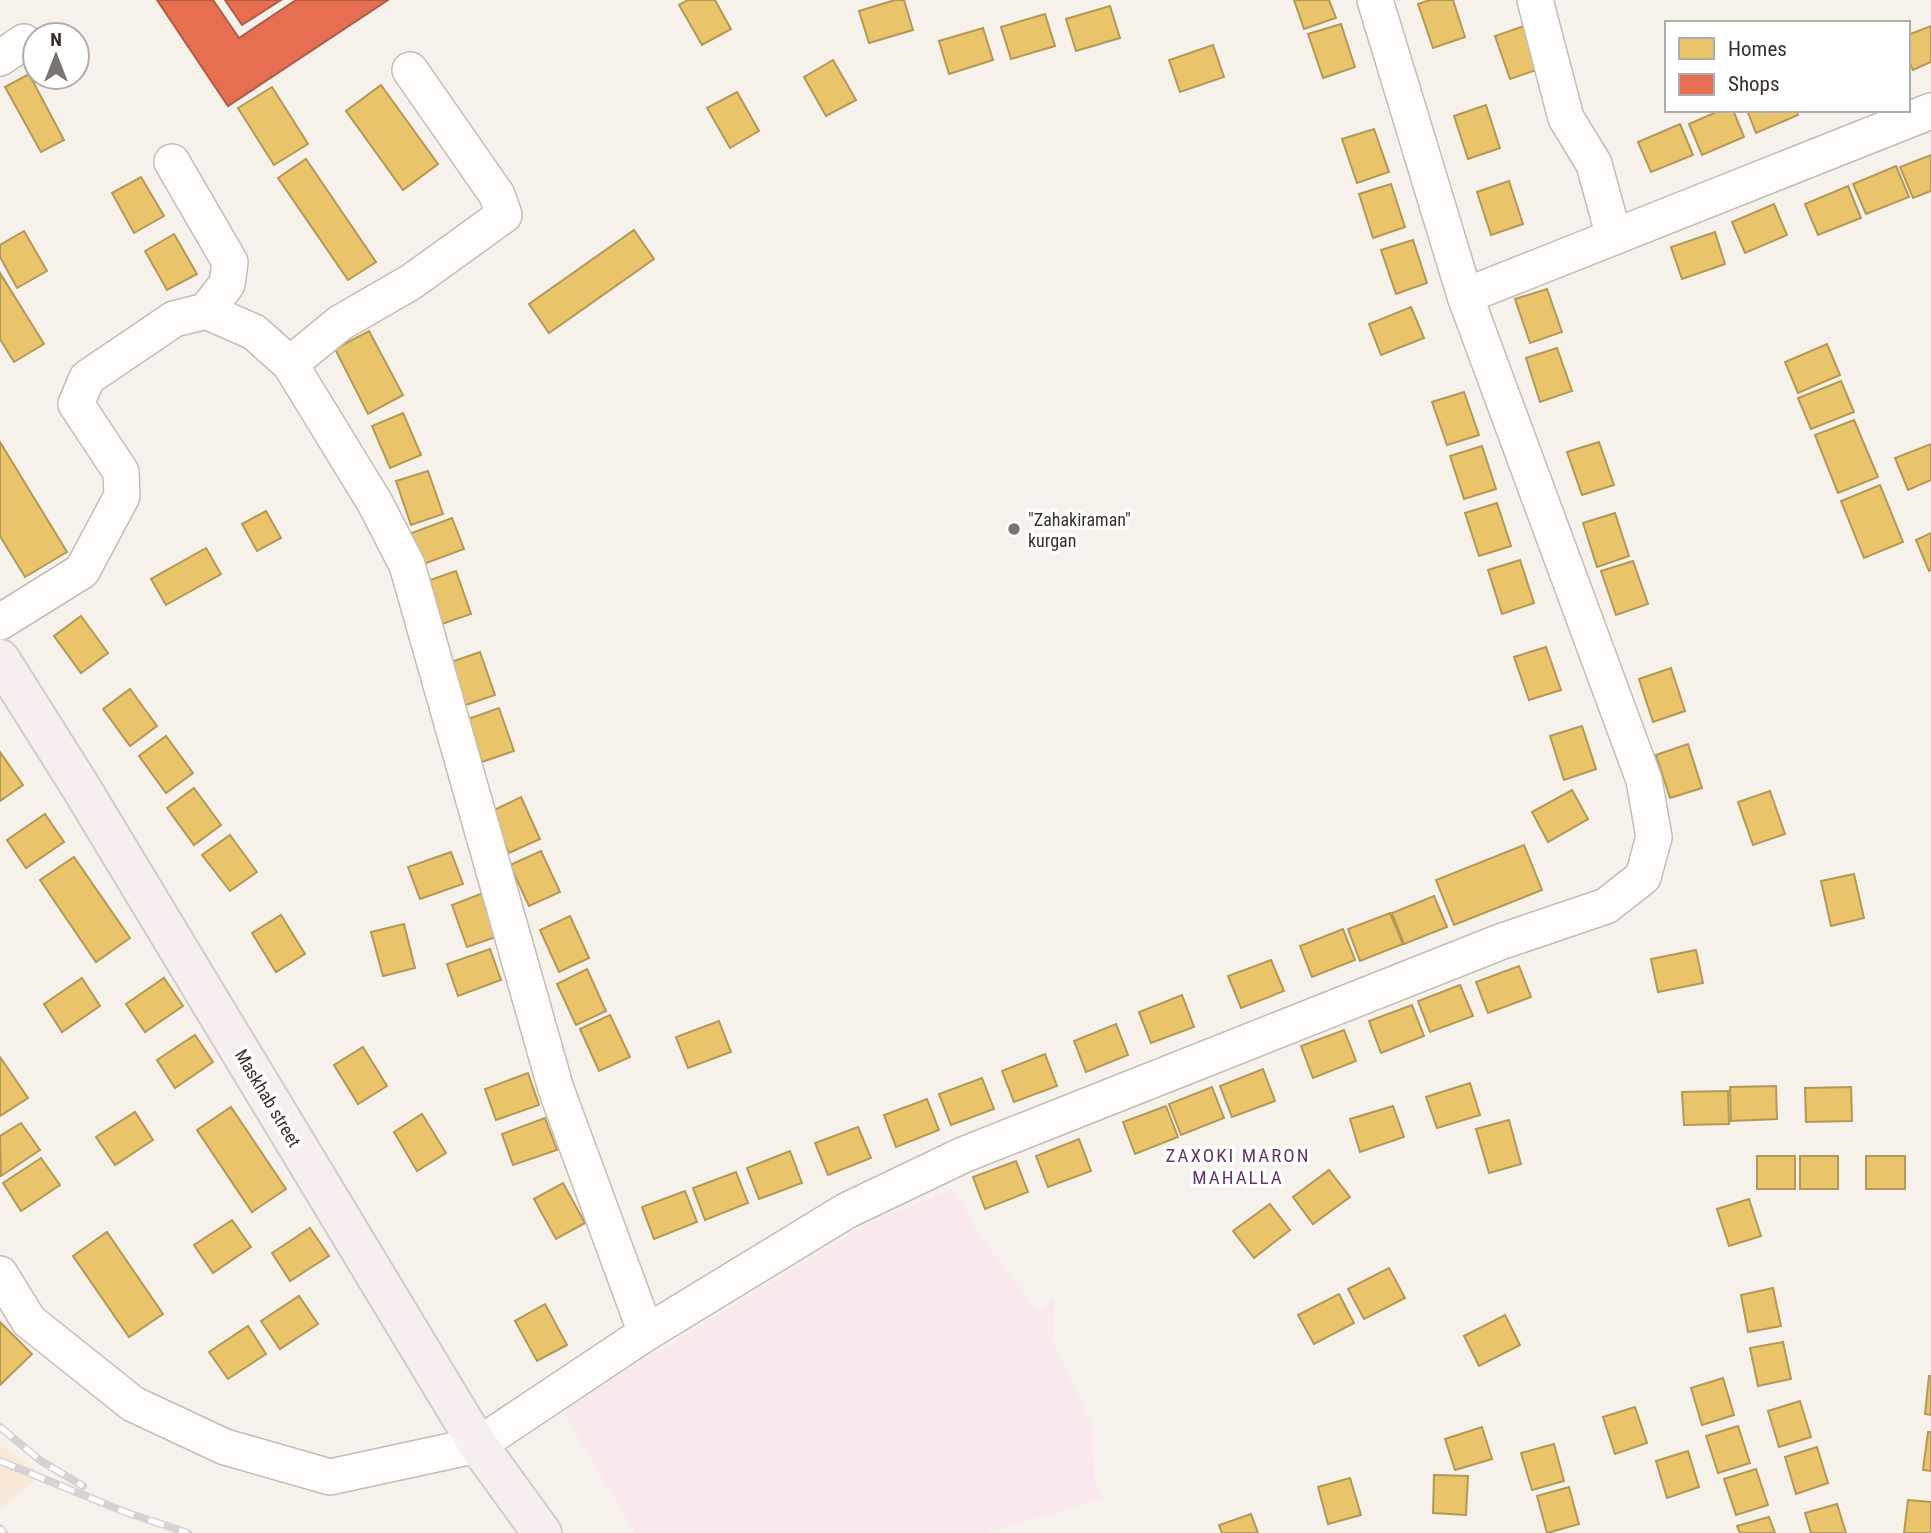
<svg xmlns="http://www.w3.org/2000/svg" width="1931" height="1533" viewBox="0 0 1931 1533" font-family="'Roboto Condensed',sans-serif">
  <rect width="100%" height="100%" fill="#f7f1eb"/>
  <!-- industrial -->
  <path fill="#f9e9ed" d="M953,1188L974,1227L1038,1312L1054,1298L1053,1343L1091,1423L1095,1486L1104,1498L987,1533H635L563,1410L867,1224Z"/>
  <!-- built -->
  <path fill="#f9e9d8" d="M0,1445L41,1474L0,1510Z"/>
  <!-- homes -->
  <g fill="#e9c46a" stroke="#b49856" stroke-width="2">
    <path d="M688,0H715L731,29L702,45L679,5Z"/>
    <path d="M895,0H904L913,30L869,43L859,11Z"/>
    <path d="M1294,0H1329L1336,18L1304,29Z"/>
    <path d="M1430,0H1453L1465,37L1433,48L1418,4Z"/>
    <path d="M1110,6L1120,38L1076,51L1066,19Z"/>
    <path d="M1045,14L1055,46L1011,59L1001,27Z"/>
    <path d="M1341,24L1355,67L1323,78L1308,34Z"/>
    <path d="M1527,25L1542,68L1510,79L1495,36Z"/>
    <path d="M1931,26V62L1913,70L1908,59V35Z"/>
    <path d="M983,28L993,60L949,74L939,41Z"/>
    <path d="M1213,45L1224,77L1180,92L1169,60Z"/>
    <path d="M833,60L856,100L826,116L804,77Z"/>
    <path d="M29,74L64,140L41,152L5,87Z"/>
    <path d="M381,85L438,164L403,190L346,111Z"/>
    <path d="M272,87L308,144L274,165L238,108Z"/>
    <path d="M737,92L759,131L730,148L707,108Z"/>
    <path d="M1486,105L1500,148L1468,159L1454,116Z"/>
    <path d="M1721,110H1733L1744,137L1702,155L1689,124Z"/>
    <path d="M1747,110H1796L1798,115L1756,133Z"/>
    <path d="M1680,124L1693,155L1651,172L1638,142Z"/>
    <path d="M1374,129L1389,172L1357,183L1342,139Z"/>
    <path d="M1931,155V191L1913,198L1900,167Z"/>
    <path d="M306,159L376,262L348,280L278,178Z"/>
    <path d="M1896,166L1909,197L1866,214L1853,184Z"/>
    <path d="M141,177L164,216L134,233L112,193Z"/>
    <path d="M1509,181L1523,224L1491,235L1477,192Z"/>
    <path d="M1391,184L1405,227L1373,238L1359,194Z"/>
    <path d="M1848,186L1861,218L1818,235L1805,204Z"/>
    <path d="M1774,204L1787,235L1745,253L1732,222Z"/>
    <path d="M634,230L654,259L549,333L529,304Z"/>
    <path d="M24,231L47,271L17,288L0,257V245Z"/>
    <path d="M1715,232L1725,264L1682,279L1671,247Z"/>
    <path d="M174,234L197,274L167,290L145,251Z"/>
    <path d="M1413,240L1427,283L1396,294L1381,250Z"/>
    <path d="M0,273L44,344L14,362L0,339Z"/>
    <path d="M1547,289L1562,332L1530,343L1515,299Z"/>
    <path d="M1411,307L1424,338L1381,355L1369,324Z"/>
    <path d="M369,331L403,395L368,414L335,349Z"/>
    <path d="M1827,344L1840,375L1798,393L1785,362Z"/>
    <path d="M1557,348L1572,391L1540,402L1526,358Z"/>
    <path d="M1841,381L1854,412L1811,429L1798,398Z"/>
    <path d="M1464,392L1479,435L1447,445L1432,402Z"/>
    <path d="M403,413L421,455L390,468L372,426Z"/>
    <path d="M1854,420L1878,477L1838,493L1815,435Z"/>
    <path d="M0,442L67,552L25,577L0,536Z"/>
    <path d="M1599,442L1614,485L1582,495L1567,452Z"/>
    <path d="M1931,444V480L1908,490L1895,458Z"/>
    <path d="M1482,446L1496,489L1464,499L1450,456Z"/>
    <path d="M428,471L443,514L411,525L396,481Z"/>
    <path d="M1880,485L1903,542L1864,558L1841,501Z"/>
    <path d="M1497,503L1511,546L1479,556L1465,513Z"/>
    <path d="M266,511L281,538L257,551L242,524Z"/>
    <path d="M1615,513L1629,556L1597,567L1583,523Z"/>
    <path d="M452,518L464,549L421,565L409,534Z"/>
    <path d="M1931,533V570L1929,571L1916,540Z"/>
    <path d="M206,548L221,574L166,605L151,579Z"/>
    <path d="M1520,560L1534,603L1502,614L1488,570Z"/>
    <path d="M1633,561L1648,604L1616,615L1601,571Z"/>
    <path d="M456,571L471,614L439,625L424,582Z"/>
    <path d="M81,616L108,653L81,673L54,636Z"/>
    <path d="M1546,647L1561,690L1529,700L1514,657Z"/>
    <path d="M480,652L495,695L463,706L448,663Z"/>
    <path d="M1671,668L1685,711L1653,722L1639,679Z"/>
    <path d="M130,689L157,726L130,746L103,709Z"/>
    <path d="M499,708L514,751L482,762L468,719Z"/>
    <path d="M1582,726L1596,769L1564,780L1550,736Z"/>
    <path d="M166,736L193,773L166,793L139,756Z"/>
    <path d="M1688,744L1702,788L1670,798L1656,755Z"/>
    <path d="M0,752L23,785L0,801Z"/>
    <path d="M194,788L221,825L194,845L167,808Z"/>
    <path d="M1572,790L1588,819L1548,842L1532,812Z"/>
    <path d="M1770,791L1785,834L1753,845L1738,802Z"/>
    <path d="M521,797L540,839L509,853L490,812Z"/>
    <path d="M45,814L64,842L26,868L7,840Z"/>
    <path d="M230,835L257,872L230,891L202,855Z"/>
    <path d="M1524,845L1542,890L1454,925L1436,880Z"/>
    <path d="M541,851L560,892L529,906L510,865Z"/>
    <path d="M451,852L463,884L420,899L408,867Z"/>
    <path d="M74,857L130,938L96,962L40,880Z"/>
    <path d="M1854,874L1864,918L1831,926L1821,881Z"/>
    <path d="M483,893L499,936L467,947L452,905Z"/>
    <path d="M1434,896L1447,927L1404,944L1392,913Z"/>
    <path d="M1390,913L1403,944L1360,961L1348,929Z"/>
    <path d="M281,915L305,954L276,972L252,933Z"/>
    <path d="M570,916L589,958L559,972L540,930Z"/>
    <path d="M404,924L415,968L383,976L371,932Z"/>
    <path d="M1343,929L1355,960L1312,977L1300,946Z"/>
    <path d="M490,949L501,980L458,996L447,964Z"/>
    <path d="M1696,950L1703,983L1658,992L1651,959Z"/>
    <path d="M1271,960L1284,991L1241,1008L1228,976Z"/>
    <path d="M1519,966L1531,997L1488,1013L1476,982Z"/>
    <path d="M587,969L606,1011L576,1025L557,984Z"/>
    <path d="M82,978L100,1006L62,1032L44,1004Z"/>
    <path d="M164,978L183,1006L145,1032L126,1004Z"/>
    <path d="M1460,985L1473,1016L1430,1032L1418,1001Z"/>
    <path d="M1182,995L1194,1027L1151,1043L1139,1012Z"/>
    <path d="M1412,1005L1424,1036L1381,1053L1369,1021Z"/>
    <path d="M610,1015L630,1057L599,1071L580,1029Z"/>
    <path d="M719,1021L731,1052L688,1068L676,1037Z"/>
    <path d="M1116,1024L1128,1055L1086,1072L1074,1041Z"/>
    <path d="M1344,1030L1356,1061L1313,1078L1301,1046Z"/>
    <path d="M195,1035L213,1062L175,1088L157,1060Z"/>
    <path d="M363,1047L387,1086L358,1104L334,1065Z"/>
    <path d="M1045,1054L1057,1086L1014,1102L1002,1071Z"/>
    <path d="M0,1057L28,1098L0,1116Z"/>
    <path d="M1263,1069L1275,1101L1232,1117L1220,1086Z"/>
    <path d="M528,1073L539,1105L496,1120L485,1089Z"/>
    <path d="M982,1078L994,1109L951,1125L939,1094Z"/>
    <path d="M1470,1083L1480,1115L1437,1128L1426,1097Z"/>
    <path d="M1776,1086L1777,1119L1731,1121L1730,1087Z"/>
    <path d="M1212,1087L1224,1118L1181,1135L1169,1104Z"/>
    <path d="M1851,1087L1852,1121L1806,1122L1805,1088Z"/>
    <path d="M1728,1091L1729,1124L1684,1125L1682,1092Z"/>
    <path d="M927,1099L939,1130L896,1147L884,1115Z"/>
    <path d="M1166,1106L1178,1137L1135,1154L1123,1122Z"/>
    <path d="M1393,1106L1404,1137L1360,1152L1350,1119Z"/>
    <path d="M231,1107L286,1189L252,1212L197,1130Z"/>
    <path d="M135,1112L153,1140L115,1165L96,1137Z"/>
    <path d="M422,1114L446,1153L417,1171L394,1132Z"/>
    <path d="M545,1118L557,1150L513,1165L502,1134Z"/>
    <path d="M1509,1120L1521,1164L1489,1173L1476,1129Z"/>
    <path d="M21,1123L40,1150L1,1176L0,1136Z"/>
    <path d="M858,1127L871,1158L828,1175L815,1143Z"/>
    <path d="M1079,1139L1091,1171L1048,1187L1036,1156Z"/>
    <path d="M790,1151L802,1183L759,1199L747,1168Z"/>
    <rect x="1757" y="1156" width="38" height="33"/>
    <rect x="1800" y="1156" width="38" height="33"/>
    <rect x="1866" y="1156" width="39" height="33"/>
    <path d="M41,1158L60,1185L21,1211L3,1183Z"/>
    <path d="M1016,1161L1028,1192L985,1209L973,1177Z"/>
    <path d="M1329,1170L1350,1197L1313,1224L1293,1197Z"/>
    <path d="M736,1172L748,1203L705,1220L693,1188Z"/>
    <path d="M563,1183L585,1223L556,1239L534,1199Z"/>
    <path d="M685,1191L697,1222L654,1239L642,1207Z"/>
    <path d="M1749,1199L1761,1236L1729,1246L1717,1209Z"/>
    <path d="M1270,1204L1290,1230L1254,1258L1233,1231Z"/>
    <path d="M232,1220L251,1247L213,1273L194,1245Z"/>
    <path d="M310,1228L329,1256L290,1281L272,1253Z"/>
    <path d="M107,1232L163,1314L129,1337L73,1256Z"/>
    <path d="M1389,1268L1405,1298L1364,1319L1348,1289Z"/>
    <path d="M1773,1288L1781,1326L1748,1332L1741,1295Z"/>
    <path d="M1339,1294L1354,1323L1314,1344L1298,1315Z"/>
    <path d="M299,1296L318,1324L280,1349L261,1321Z"/>
    <path d="M545,1304L567,1345L537,1361L515,1321Z"/>
    <path d="M1505,1315L1520,1345L1479,1366L1464,1336Z"/>
    <path d="M0,1322L32,1354L0,1385Z"/>
    <path d="M248,1326L266,1354L228,1379L209,1352Z"/>
    <path d="M1783,1342L1791,1379L1758,1386L1750,1348Z"/>
    <path d="M1929,1376H1931V1415L1925,1414Z"/>
    <path d="M1723,1378L1734,1415L1702,1425L1691,1388Z"/>
    <path d="M1800,1401L1811,1437L1779,1447L1768,1411Z"/>
    <path d="M1635,1407L1647,1443L1615,1454L1603,1417Z"/>
    <path d="M1738,1426L1750,1463L1718,1473L1706,1436Z"/>
    <path d="M1482,1427L1492,1459L1455,1470L1445,1439Z"/>
    <path d="M1928,1432H1931V1471L1923,1470Z"/>
    <path d="M1554,1444L1564,1481L1532,1490L1521,1453Z"/>
    <path d="M1817,1447L1828,1483L1796,1494L1785,1457Z"/>
    <path d="M1688,1451L1699,1487L1667,1498L1656,1461Z"/>
    <path d="M1756,1469L1768,1505L1736,1515L1724,1479Z"/>
    <path d="M1434,1475L1468,1476L1466,1515L1433,1513Z"/>
    <path d="M1350,1478L1361,1515L1328,1524L1318,1487Z"/>
    <path d="M1569,1487L1579,1524L1547,1533L1537,1496Z"/>
    <path d="M1908,1500L1931,1502V1533H1904Z"/>
    <path d="M1837,1504L1846,1533H1811L1805,1513Z"/>
    <path d="M1251,1514L1258,1533H1222L1219,1525Z"/>
    <path d="M1769,1517L1775,1533H1740L1737,1526Z"/>
  </g>
  <!-- shops -->
  <g fill="#e76f51" stroke="#b25c45" stroke-width="2">
    <path d="M157,0H213L239,38L296,0H388L228,106Z"/>
    <path d="M225,0H281L242,25Z"/>
  </g>
  <g fill="none" stroke-linecap="round" stroke-linejoin="round">
    <defs>
      <g id="minor">
        <path d="M1535,0L1566,118L1594,164L1614,237"/>
        <path d="M0,58L24,42"/>
        <path d="M172,162L230,262L227,284L206,311"/>
        <path d="M1465,296L1931,111"/>
        <path d="M290,364L340,323L411,282L504,215L497,195L410,70"/>
        <path d="M0,622L82,571L122,496L121,472L76,404L87,378L174,319L206,311L254,332L290,364L375,503L407,565L556,1089L646,1333"/>
        <path d="M0,1274L29,1321L133,1404L225,1447L330,1477L478,1445L646,1333L846,1211L963,1155L1500,942L1606,906L1643,877L1654,837L1644,780L1465,296L1375,0"/>
      </g>
      <path id="major" d="M0,659L80,786L478,1445L542,1533"/>
    </defs>
    <!-- minor casing -->
    <use href="#minor" stroke="#c3bdb7" stroke-width="38"/>
    <!-- major casing -->
    <use href="#major" stroke="#d0cdc9" stroke-width="42"/>
    <!-- minor -->
    <use href="#minor" stroke="#fefdfc" stroke-width="35"/>
    <!-- major -->
    <use href="#major" stroke="#f7eeef" stroke-width="38"/>
    <defs>
      <g id="rail">
        <path d="M0,1427L41,1461L83,1486"/>
        <path d="M0,1461L125,1512L188,1533"/>
        <path d="M0,1528L4,1533"/>
      </g>
    </defs>
    <!-- rail casing -->
    <use href="#rail" stroke="#d5d3d1" stroke-width="8"/>
    <!-- rail -->
    <use href="#rail" stroke="#fff" stroke-width="5" stroke-dasharray="16" stroke-linecap="butt"/>
  </g>
  <!-- markers -->
  <circle fill="#7b746d" stroke="#fff" stroke-width="2.5" cx="1014" cy="529" r="7"/>
  <g text-anchor="middle" dominant-baseline="central" stroke-width="7" stroke-linejoin="round" paint-order="stroke">
    <!-- poi labels -->
    <g font-size="18" fill="#383129" stroke="#fff" text-anchor="start">
      <text x="1028" y="519">"Zahakiraman"<tspan x="1028" dy="21">kurgan</tspan></text>
    </g>
    <!-- street labels -->
    <g font-size="18" fill="#383129" stroke="#fff">
      <text transform="translate(268 1098) rotate(59)">Maskhab street</text>
    </g>
    <!-- neighbourhood labels -->
    <g font-size="19" letter-spacing="2" fill="#65376b" stroke="#fff">
      <text x="1238" y="1155">ZAXOKI MARON<tspan x="1238" dy="22">MAHALLA</tspan></text>
    </g>
  </g>
  <!-- legend -->
  <rect x="1665" y="21" width="245" height="91" fill="#ffffff" stroke="#afada9" stroke-width="2"/>
  <rect x="1679" y="38" width="35" height="21" fill="#e9c46a" stroke="#afada9" stroke-width="2"/>
  <text x="1728" y="56" font-size="21" fill="#383129">Homes</text>
  <rect x="1679" y="74" width="35" height="21" fill="#e76f51" stroke="#afada9" stroke-width="2"/>
  <text x="1728" y="91" font-size="21" fill="#383129">Shops</text>
  <!-- north arrow -->
  <g transform="translate(56 56)"><circle r="33" fill="#ffffff" stroke="#afada9" stroke-width="2"/>
  <path d="M0-5L12 26L0 18L-12 26Z" fill="#7b746d"/>
  <text y="-10" font-size="19" font-weight="bold" text-anchor="middle" fill="#383129">N</text>
  </g>
</svg>
